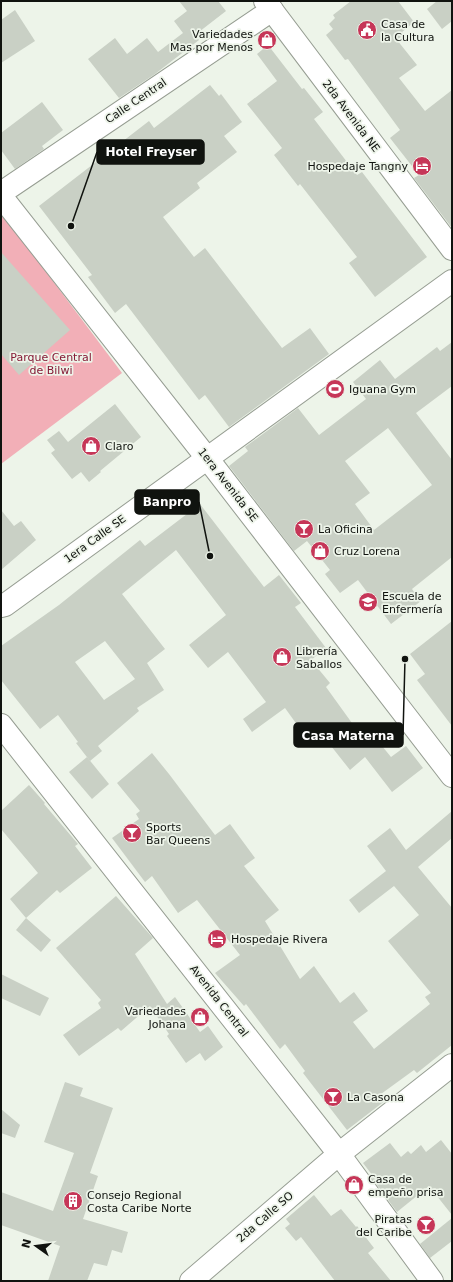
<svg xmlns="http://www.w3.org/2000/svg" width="453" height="1282" viewBox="0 0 453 1282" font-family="'DejaVu Sans',sans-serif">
  <rect width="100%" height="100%" fill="#edf4e9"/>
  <!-- green -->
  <path fill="#f2afb7" d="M1,212L122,373L1,464Z"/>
  <!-- building -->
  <g fill="#c9d0c5" fill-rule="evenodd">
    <path d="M179,1H218L226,11L195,35L199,40L155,74L119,98L88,59L115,38L127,54L147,38L158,52L183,33L174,21L187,11Z"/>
    <path d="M351,1H398L414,22L402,32L404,35L397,40L417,65L399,78L425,111L452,90V228L414,178L419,175L390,138L400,130L348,59L345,60L326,35L333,29L329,24L335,18L333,15Z"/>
    <path d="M437,1H452V21L442,29L427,9Z"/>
    <path d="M15,10L35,41L1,63V20Z"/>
    <path d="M268,45L302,89L304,88L323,112L314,119L357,175L362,172L427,257L375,297L349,263L357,257L300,184L298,186L274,155L282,148L247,104L277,81L257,54Z"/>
    <path d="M210,85L219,96L221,94L242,122L224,136L237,152L197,183L200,188L163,217L194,257L205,248L282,348L310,328L329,354L229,427L205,395L199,400L126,304L115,313L88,277L92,275L39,206L149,121L154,128Z"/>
    <path d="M42,102L63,130L42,146L44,149L15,169L1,150V133Z"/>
    <path d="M1,252L70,330L19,375L1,354Z"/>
    <path d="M452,342V386L416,413L452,460V557L412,589L421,601L391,624L358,580L340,593L325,574L330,570L307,541L294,551L229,466L248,451L245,447L298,408L319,435L366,399L353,382L380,360L395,379L437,347L440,351ZM388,428L432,485L374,530L355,504L370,493L345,461Z"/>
    <path d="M115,404L141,437L100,471L101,472L89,482L81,472L72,479L51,453L55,450L47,440L59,431L68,442Z"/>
    <path d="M200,504L264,587L279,575L301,603L295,607L326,648L311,660L330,683L326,687L357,730L364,724L391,757L406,746L423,768L392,792L365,757L350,770L320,732L308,740L285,708L252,732L243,719L266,702L228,652L208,668L189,645L226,615L176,550L122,594L165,649L147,663L164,690L137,708L139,711L98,746L102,751L90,761L76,743L78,742L58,715L40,729L1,680V646L59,605L140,540L145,546ZM105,641L135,679L104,700L75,662Z"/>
    <path d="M1,510L14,526L21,521L36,540L1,570Z"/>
    <path d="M452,621V726L417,680L425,674L410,654Z"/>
    <path d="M152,753L169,774L215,835L230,824L255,858L244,866L279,910L265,921L300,979L314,966L340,1003L354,992L368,1011L353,1022L374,1049L430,1004L425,997L431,993L388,941L419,915L394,886L359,913L349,900L386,871L367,846L390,828L406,850L452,811V838L418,867L452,908V1045L417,1073L414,1070L381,1094L386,1100L347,1130L303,1073L305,1071L285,1044L280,1049L246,1004L244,1006L215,973L240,955L197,900L178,913L152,876L145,882L112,838L139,819L136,814L140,811L117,783Z"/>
    <path d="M87,757L109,784L92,799L69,772Z"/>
    <path d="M29,785L45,803L44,804L78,844L75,846L92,868L60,893L57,890L26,918L10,899L38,873L1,829V811Z"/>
    <path d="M116,896L153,938L135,954L167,1004L175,997L200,1032L208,1026L223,1047L205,1061L200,1053L186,1063L167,1036L169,1034L150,1006L121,1031L118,1028L79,1056L63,1035L101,1008L98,1003L101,1000L56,948Z"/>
    <path d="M26,918L51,940L41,952L16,930Z"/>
    <path d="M1,974L49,998L40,1016L1,998Z"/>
    <path d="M65,1082L83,1088L80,1096L113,1108L90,1173L98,1176L83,1219L128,1232L122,1253L112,1250L107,1266L94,1263L87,1281H48L60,1246L1,1225V1192L53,1211L74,1153L44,1142Z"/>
    <path d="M1,1109L20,1125L15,1138L1,1133Z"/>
    <path d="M441,1140L452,1154V1215L429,1186L397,1212L372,1178L373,1176L363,1163L390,1143L401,1157L408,1151L411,1154L421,1145L426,1152Z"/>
    <path d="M314,1195L331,1216L341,1209L356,1227L357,1226L374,1248L368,1253L391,1281H335L301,1237L296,1241L285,1228L290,1224L286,1219Z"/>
    <path d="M452,1218V1241L430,1258L420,1244Z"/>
  </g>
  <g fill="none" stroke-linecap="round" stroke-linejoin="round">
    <defs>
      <g id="street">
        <path d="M265,1L452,249"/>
        <path d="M1,193L272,10"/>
        <path d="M1,196L207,458L452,776"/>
        <path d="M1,606L5,605L452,281"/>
        <path d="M191,1281L339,1154L452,1065"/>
      </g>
      <path id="secondary" d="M1,725L339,1154L432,1281"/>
    </defs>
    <!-- street casing -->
    <use href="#street" stroke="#969d92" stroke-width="24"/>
    <!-- secondary casing -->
    <use href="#secondary" stroke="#969d92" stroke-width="24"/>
    <!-- street -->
    <use href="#street" stroke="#fff" stroke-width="22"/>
    <!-- secondary -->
    <use href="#secondary" stroke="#fff" stroke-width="22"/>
  </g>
  <!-- icons -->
  <defs>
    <symbol id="civic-disc" viewBox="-11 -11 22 22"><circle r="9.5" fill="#c63658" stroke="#edf4e9"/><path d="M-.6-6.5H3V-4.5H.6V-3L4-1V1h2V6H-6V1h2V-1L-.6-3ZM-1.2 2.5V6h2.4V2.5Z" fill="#fff"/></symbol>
    <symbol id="shop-disc" viewBox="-11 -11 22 22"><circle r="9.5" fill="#c63658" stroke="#edf4e9"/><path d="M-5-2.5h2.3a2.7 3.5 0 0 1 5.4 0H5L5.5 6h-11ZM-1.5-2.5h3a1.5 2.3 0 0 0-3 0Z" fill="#fff"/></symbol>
    <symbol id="hotel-disc" viewBox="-11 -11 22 22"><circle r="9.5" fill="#c63658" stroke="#edf4e9"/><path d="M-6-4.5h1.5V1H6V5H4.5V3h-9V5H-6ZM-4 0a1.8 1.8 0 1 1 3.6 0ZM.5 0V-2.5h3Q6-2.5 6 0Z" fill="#fff"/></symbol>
    <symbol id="stadium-disc" viewBox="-11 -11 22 22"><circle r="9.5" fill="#c63658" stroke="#edf4e9"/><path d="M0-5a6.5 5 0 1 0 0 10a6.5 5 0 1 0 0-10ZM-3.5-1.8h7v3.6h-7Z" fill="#fff"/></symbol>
    <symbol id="bar-disc" viewBox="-11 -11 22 22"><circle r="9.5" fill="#c63658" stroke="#edf4e9"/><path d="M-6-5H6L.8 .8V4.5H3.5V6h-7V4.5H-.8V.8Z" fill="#fff"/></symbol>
    <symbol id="university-disc" viewBox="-11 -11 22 22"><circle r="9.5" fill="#c63658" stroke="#edf4e9"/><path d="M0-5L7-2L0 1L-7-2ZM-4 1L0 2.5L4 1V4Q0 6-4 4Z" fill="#fff"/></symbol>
    <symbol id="building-disc" viewBox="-11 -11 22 22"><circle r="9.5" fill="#c63658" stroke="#edf4e9"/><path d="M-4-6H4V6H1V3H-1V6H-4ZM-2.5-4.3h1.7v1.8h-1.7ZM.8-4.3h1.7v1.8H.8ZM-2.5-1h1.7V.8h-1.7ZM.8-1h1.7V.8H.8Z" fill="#fff"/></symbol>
  </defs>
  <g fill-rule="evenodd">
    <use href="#civic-disc" x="356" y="19" width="22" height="22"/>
    <use href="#shop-disc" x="256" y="29" width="22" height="22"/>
    <use href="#hotel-disc" x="411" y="155" width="22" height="22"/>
    <use href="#stadium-disc" x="324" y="378" width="22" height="22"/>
    <use href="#shop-disc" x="80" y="435" width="22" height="22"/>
    <use href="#bar-disc" x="293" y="518" width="22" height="22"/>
    <use href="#shop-disc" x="309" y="540" width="22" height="22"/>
    <use href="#university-disc" x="357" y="591" width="22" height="22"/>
    <use href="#shop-disc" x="271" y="646" width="22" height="22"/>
    <use href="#bar-disc" x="121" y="822" width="22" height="22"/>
    <use href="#hotel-disc" x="206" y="928" width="22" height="22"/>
    <use href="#shop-disc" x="189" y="1006" width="22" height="22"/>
    <use href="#bar-disc" x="322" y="1086" width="22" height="22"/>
    <use href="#shop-disc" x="343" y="1174" width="22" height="22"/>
    <use href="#building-disc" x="62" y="1190" width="22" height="22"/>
    <use href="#bar-disc" x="415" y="1214" width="22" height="22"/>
  </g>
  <g text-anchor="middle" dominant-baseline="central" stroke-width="3.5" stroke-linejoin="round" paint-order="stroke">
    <!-- poi labels -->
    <g font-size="11" fill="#10130f" stroke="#edf4e9" text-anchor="start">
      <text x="381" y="24">Casa de<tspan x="381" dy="13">la Cultura</tspan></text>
      <text x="253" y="34" text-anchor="end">Variedades<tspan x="253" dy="13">Mas por Menos</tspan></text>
      <text x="408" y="166" text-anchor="end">Hospedaje Tangny</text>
      <text x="349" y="389">Iguana Gym</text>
      <text x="105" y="446">Claro</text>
      <text x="318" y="529">La Oficina</text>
      <text x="334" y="551">Cruz Lorena</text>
      <text x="382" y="596">Escuela de<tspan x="382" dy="13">Enfermería</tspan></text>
      <text x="296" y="651">Librería<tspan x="296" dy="13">Saballos</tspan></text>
      <text x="146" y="827">Sports<tspan x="146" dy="13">Bar Queens</tspan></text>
      <text x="231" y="939">Hospedaje Rivera</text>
      <text x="186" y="1011" text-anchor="end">Variedades<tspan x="186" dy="13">Johana</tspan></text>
      <text x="347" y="1097">La Casona</text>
      <text x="368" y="1179">Casa de<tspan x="368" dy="13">empeño prisa</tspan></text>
      <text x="87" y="1195">Consejo Regional<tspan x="87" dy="13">Costa Caribe Norte</tspan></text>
      <text x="412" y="1219" text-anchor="end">Piratas<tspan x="412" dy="13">del Caribe</tspan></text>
    </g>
    <!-- street labels -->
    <g font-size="11" fill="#10130f" stroke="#edf4e9">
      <text transform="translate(136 101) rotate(-34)">Calle Central</text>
      <text transform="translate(351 116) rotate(53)">2da Avenida NE</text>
      <text transform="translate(228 485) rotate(52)">1era Avenida SE</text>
      <text transform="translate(95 539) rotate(-36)">1era Calle SE</text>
      <text transform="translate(219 1001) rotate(52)">Avenida Central</text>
      <text transform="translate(265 1217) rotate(-41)">2da Calle SO</text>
    </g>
    <!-- park labels -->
    <g font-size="11" fill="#851935" stroke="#edf4e9">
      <text x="51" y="357">Parque Central<tspan x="51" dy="13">de Bilwi</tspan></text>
    </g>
  </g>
  <!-- callouts -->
  <path fill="none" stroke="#10130f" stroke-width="1.5" d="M71 226L97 152M210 556L199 502M405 659L403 735"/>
  <g fill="#10130f" stroke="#edf4e9" stroke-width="1.5">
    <circle cx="71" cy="226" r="4"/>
    <circle cx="210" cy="556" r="4"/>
    <circle cx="405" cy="659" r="4"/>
  </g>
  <g fill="#10130f" stroke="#10130f" stroke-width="1.5">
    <rect x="97" y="140" width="107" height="24" rx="4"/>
    <rect x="135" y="490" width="64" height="24" rx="4"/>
    <rect x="294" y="723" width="109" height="24" rx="4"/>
  </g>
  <g font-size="12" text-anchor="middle" font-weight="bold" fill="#fff">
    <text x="151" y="156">Hotel Freyser</text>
    <text x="167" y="506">Banpro</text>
    <text x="348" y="740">Casa Materna</text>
  </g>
  <!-- border -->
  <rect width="453" height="1282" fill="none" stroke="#10130f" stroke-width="4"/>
  <!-- north arrow -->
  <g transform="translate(36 1246) rotate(284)" stroke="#edf4e9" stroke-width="3" paint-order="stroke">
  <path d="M0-3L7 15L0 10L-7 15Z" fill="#10130f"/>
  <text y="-6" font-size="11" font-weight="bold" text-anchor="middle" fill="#10130f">N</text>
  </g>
</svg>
